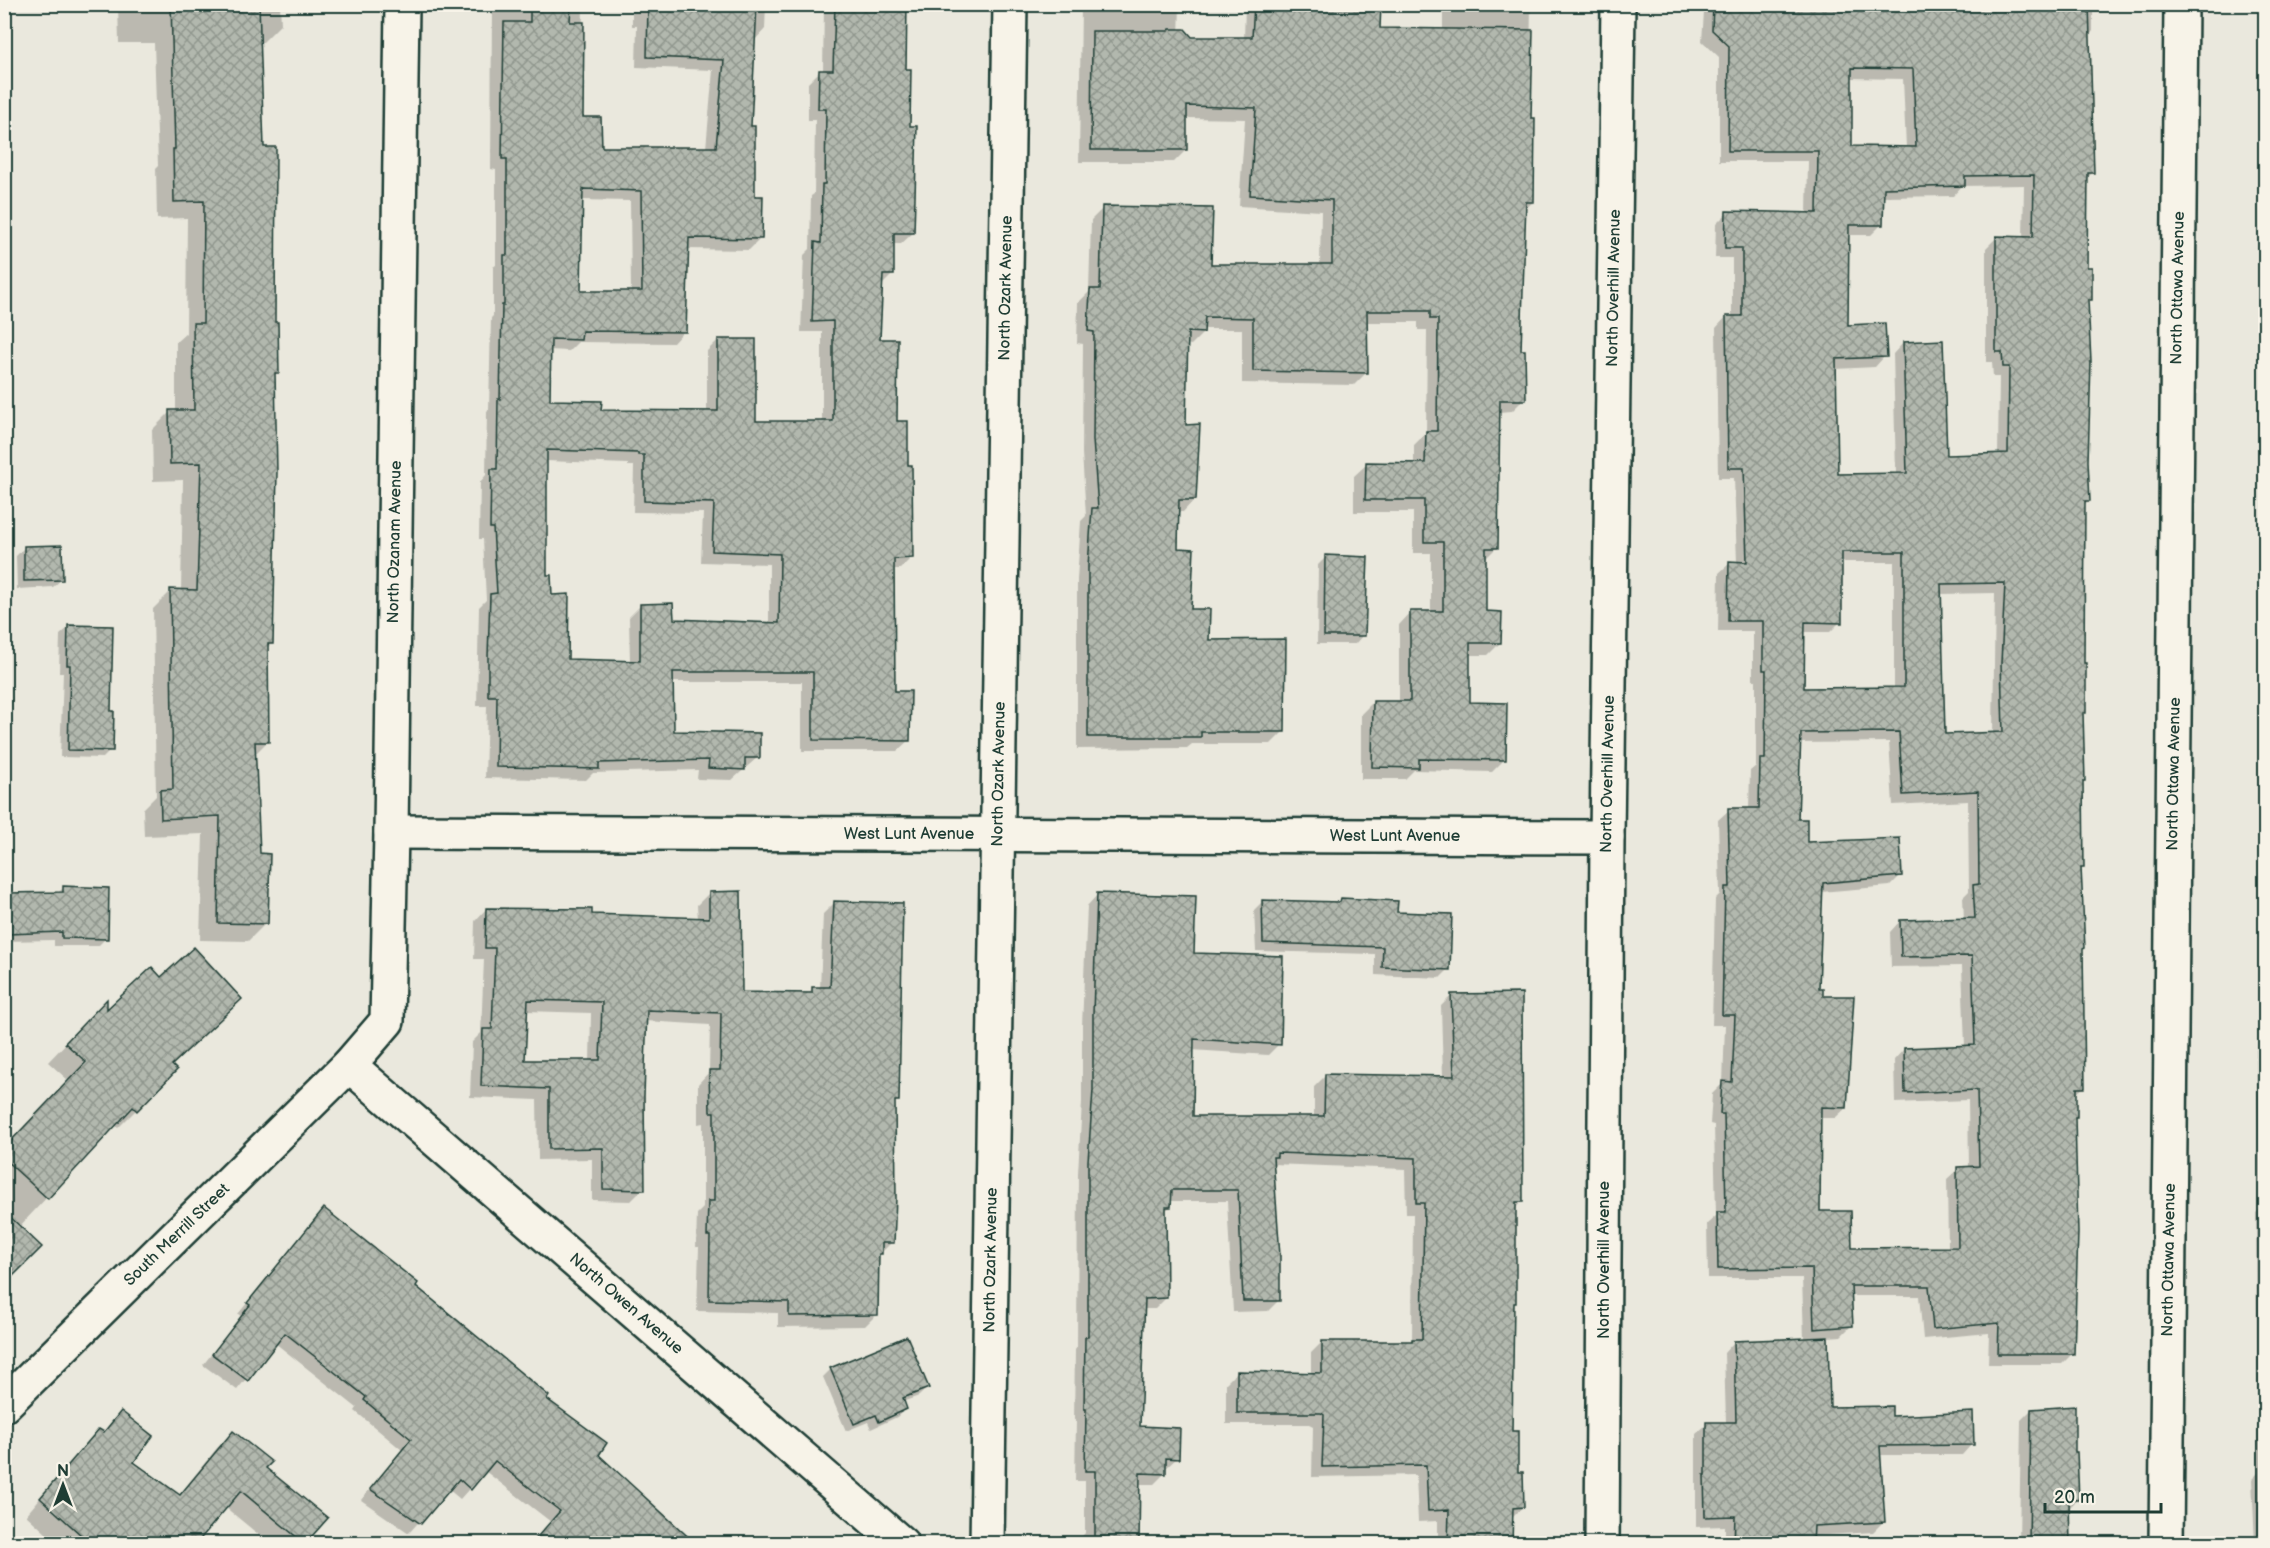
<svg xmlns="http://www.w3.org/2000/svg" width="2270" height="1548" viewBox="0 0 2270 1548" font-family="'Balsamiq Sans',sans-serif">
  <defs>
    <pattern id="building-cross-hatch" width="8" height="8" patternUnits="userSpaceOnUse" patternTransform="scale(1.5)"><rect width="8" height="8" fill="#b2b8ae"/><path d="M0 0l8 8M0 8l8-8" fill="none" stroke="#90978e"/></pattern>
  </defs>
  <rect width="100%" height="100%" fill="#eae8dd"/>
  <filter id="ink" filterUnits="userSpaceOnUse"><feTurbulence type="fractalNoise" baseFrequency=".0167" numOctaves="2"/><feDisplacementMap in="SourceGraphic" scale="12" xChannelSelector="R" yChannelSelector="G"/><feConvolveMatrix kernelMatrix="1 2 1 2 8 2 1 2 1" color-interpolation-filters="sRGB"/></filter>
  <g filter="url(#ink)">
    <!-- shadow -->
    <g fill="#0003" fill-rule="evenodd">
      <path d="M118,4H280L281,24L263,42H259L263,149L275,148L273,324L277,373L274,376L271,644L266,649L268,741L254,755L258,855L266,923L248,941L200,940L203,834L144,836L143,809L156,796L153,609L171,591H181L183,480L153,481L152,430L170,412H176V342L186,333L187,218L157,219L156,168L158,166L154,43H119Z"/>
      <path d="M492,4H583L581,118L600,148H706L713,70L636,67L637,26H632V4H766L765,29L754,41L750,128L754,197L760,239L749,250L687,249L684,331L673,343L578,342L569,351L549,350V401L600,411L707,413V351L718,340L754,423H822V332H801L804,255L810,249L811,196L814,194L815,120H808V83L819,72H823L824,4H906L904,71L913,233L901,244H893V274L881,286L879,340L895,423L912,557L900,569H893L894,693L909,740L897,751H802V682H672L673,732L758,757L732,780L697,779L698,770L593,773L586,780L485,778L487,706H477L479,607L486,600L483,539H479L480,482L486,475L487,411L489,409L491,318L493,316V267L496,265V170L491,169ZM581,200L630,201L631,293H579ZM546,461L628,464V466H634L633,512L703,513L701,562L769,564V624L672,621L640,606L629,617L630,662L566,661L545,576Z"/>
      <path d="M1081,4H1180L1179,39L1244,40L1245,4H1379V30H1443V4H1531L1529,120L1533,202L1524,210L1520,352L1524,399L1512,411L1498,412L1497,547L1484,560V613L1500,643L1488,655H1468V704L1505,759L1492,772L1414,770L1405,779H1361V714L1373,702H1399V625L1411,612H1431V553H1413V512H1354V476L1367,464L1414,465V445L1426,433L1427,330H1418V322H1365L1366,373L1354,385L1242,383V329H1203V333L1191,345L1186,344L1185,427L1195,499L1183,512H1177L1176,549L1189,610L1208,642L1283,732L1271,744H1192L1187,748L1077,749V579L1081,521L1086,516L1082,453L1083,344L1077,343L1078,303L1089,292L1091,220L1103,208L1210,265H1320L1321,211L1239,206L1245,119L1186,118V150L1174,162H1079Z"/>
      <path d="M1711,4H2093V31L2089,36L2092,173L2086,179V268L2091,299L2086,304L2088,501L2084,505L2082,664L2084,712L2082,715L2084,781L2081,783L2082,867L2080,869L2084,1087L2075,1095L2073,1118V1353L2062,1364H1988L1989,1333L1923,1339L1919,1296H1850L1852,1325L1841,1336L1827,1337L1829,1408L1890,1418L1972,1444L1962,1455H1879L1883,1522L1873,1532L1812,1536V1544H1725V1526L1696,1527V1434L1707,1424L1726,1423L1724,1353L1734,1342L1804,1340L1802,1278H1708L1707,1224L1716,1216L1714,1125L1710,1124L1712,1094L1723,1083L1725,1025H1712L1715,899L1720,894L1718,820L1729,810L1749,809L1750,771L1756,766V680H1753V631H1718L1719,573L1730,563H1737L1734,478H1718L1716,328L1726,317H1732V258H1715L1716,224L1727,213L1807,214L1808,161H1719V57L1702,41L1704,12ZM1850,78L1903,79L1906,148H1850ZM2024,185L2023,238L1997,237L1986,248V362H1992L1993,377H1999L1998,455L1946,457L1903,343L1893,354L1896,474L1836,476L1835,369L1875,367L1885,356L1847,327L1848,235H1871L1882,224V197L1953,196L1962,186ZM1841,562H1894V689L1802,690L1803,632H1830L1840,622ZM1995,593L1993,734L1943,735L1940,594ZM1889,742L1893,805L1968,801L1969,891L1963,897L1964,920L1900,921L1890,932L1891,967L1962,966L1965,1047L1904,1049L1894,1060L1895,1103L1968,1100L1969,1168L1958,1169L1947,1179L1948,1249L1851,1250L1819,1213L1820,1118H1835L1846,1108L1822,997L1817,990L1821,892L1890,886L1901,875L1806,844L1796,821L1799,743Z"/>
      <path d="M2266,288V327L2264,290Z"/>
      <path d="M2266,360V1544H2255L2252,1479L2258,1473L2256,1213L2260,1209L2256,1050L2262,1044L2258,845L2259,800L2263,796L2260,715L2262,712L2261,574L2264,571L2265,502L2262,363Z"/>
      <path d="M24,548L62,579L53,587L17,589L16,556Z"/>
      <path d="M1326,557L1363,635L1355,644H1317L1318,565Z"/>
      <path d="M69,627L109,712L111,750L103,758L60,757L63,673H59L60,635Z"/>
      <path d="M63,888L106,938L98,946H54V940L4,941V897L7,894H57Z"/>
      <path d="M709,893L741,994L807,995L813,989H820L823,914L835,902L897,1100L893,1104L892,1242L878,1256L877,1314L865,1326L778,1327V1313L697,1311L699,1247H696L697,1214L703,1208V1123L698,1124V1084L709,1072L710,1025L645,1021L643,1189L631,1201L592,1200V1159L538,1160L537,1100L470,1097L472,1042L481,1033L484,959H474L475,921L486,909L698,919L697,905ZM526,1011L591,1013L590,1062H523Z"/>
      <path d="M1098,894L1192,955L1279,1044L1268,1055L1192,1050L1191,1118H1314V1087L1325,1076L1443,1077L1441,1006L1452,995L1522,1201L1515,1209L1511,1433L1523,1507L1512,1518L1511,1544H1438V1521L1418,1522L1416,1475L1312,1477L1313,1426L1309,1424H1226V1383L1237,1372L1311,1375V1353L1322,1342H1412L1413,1214H1406L1405,1169L1272,1164L1279,1300L1268,1311L1233,1312L1227,1201H1170V1207L1165,1211L1166,1298L1155,1309H1143L1139,1428L1177,1458L1165,1469V1473L1154,1484H1138L1137,1544H1075L1085,1533V1481H1075L1076,1420H1074L1075,1350L1077,1347L1078,1173L1082,1102V1026L1087,906Z"/>
      <path d="M1341,900L1395,913L1448,970L1440,978L1375,975V954L1256,951L1254,910L1262,902L1337,904Z"/>
      <path d="M105,1013L170,1065L136,1110L118,1128L115,1125L19,1227L4,1283V1149L69,1081L48,1062L89,1019Z"/>
      <path d="M324,1210L544,1399L597,1455L694,1544L551,1522L485,1471L460,1499L448,1489L409,1533L361,1500L402,1450L355,1411L357,1408L275,1343L237,1390L203,1365L241,1316L238,1314Z"/>
      <path d="M831,1369L927,1388L919,1396L902,1402L905,1409L897,1417L871,1429L868,1422L846,1431L823,1377Z"/>
      <path d="M2031,1410L2073,1453L2077,1500L2068,1509L2069,1544H2019L2021,1420Z"/>
      <path d="M121,1413L132,1463L179,1495L217,1448L233,1433L264,1468L305,1544H270L225,1507L194,1544H58L26,1515L84,1446L99,1431L102,1433Z"/>
      <path d="M1324,1537L1359,1538V1544H1318Z"/>
      <path d="M489,1539L494,1544H484Z"/>
      <path d="M1977,1541V1544H1919L1920,1542Z"/>
    </g>
    <!-- building -->
    <g fill="url(#building-cross-hatch)" stroke="#1f3d34" stroke-width="1.5" fill-rule="evenodd">
      <path d="M171,4H259L264,147H276L275,322H278L279,373H275L277,472L273,644H268L269,742H255L260,853L270,854L268,924L218,923L220,816L161,819L160,790L173,789L170,589L197,590L201,463L170,464L169,410H194L193,323H203L204,201L174,202L173,149H175Z"/>
      <path d="M530,4H571L570,22H584L583,117H601L602,147H716L724,60L647,57L648,4H757L751,126H755V196H763L762,239L689,238L686,332L582,331L581,340L551,339L550,400L602,401L601,410L718,411V339H756V421H833V321L812,322L815,242L821,243L822,184H825L826,109H818L819,70H833L835,4H907L906,69H911L910,126H917L914,233H894V275H883L880,339H898L897,421H908V465H912L913,558L894,559L895,691H911L910,741L813,740V672H673L674,731L760,733V758H745V770L708,768L709,760L599,763V769L496,767L497,696H488V657L490,594L497,593L493,528H490L491,469H497L498,399H500L502,305H504V255H507V159H502L504,22H530ZM583,189L641,191L642,291H581ZM547,450L638,453V455H644V501L714,503L712,551L780,554L779,623L674,619L673,603L640,604V661L568,659L569,594L552,595L551,575H547Z"/>
      <path d="M1254,4H1381L1380,28L1533,30L1531,118H1535L1534,202H1526L1521,350H1525L1526,400H1500L1498,548H1486V611L1502,612L1501,643H1470V702L1507,703L1506,760L1419,759V768L1372,767L1373,701H1410V611H1443V542H1424V500H1365L1366,462L1425,463L1426,431H1437L1438,319H1430V311H1367L1368,373L1253,371V318L1205,317L1204,333L1188,332L1186,425L1200,424L1196,500H1179L1178,548L1194,549L1191,609H1210L1209,640L1286,639L1285,732H1201V737H1088V566L1092,508H1098L1093,440L1094,332L1088,331L1090,289H1100L1102,206L1213,208L1211,264H1332V200L1250,195L1256,108L1187,106V150H1091L1092,31H1168L1170,29H1185L1192,37H1252Z"/>
      <path d="M1713,4H1861V9L2013,4H2089L2094,173H2088L2087,267H2092V300H2088L2091,362L2088,461L2090,501H2085L2084,663H2086V713H2083L2085,781H2083L2084,868H2081L2085,948L2083,949L2085,1088H2077V1117H2075L2078,1233L2074,1354H1998L1999,1323L1933,1329L1929,1286H1851L1853,1326L1814,1329L1812,1268L1718,1269L1717,1212H1726L1724,1114H1720L1722,1081L1732,1082L1735,1015H1722L1725,887H1730L1728,808H1759L1760,759H1765L1766,670H1763V621H1728L1729,561L1747,562L1744,468H1728L1727,391L1726,316H1742V248H1725L1726,211L1817,213L1818,151H1728L1729,46L1712,30ZM1852,68L1913,69L1916,147L1852,146ZM2034,175L2033,237L1996,236V352H2002L2003,367H2009L2008,453L1947,455L1943,340L1903,342L1907,473L1838,474L1836,359L1887,357L1885,323L1848,325L1849,225H1883L1884,188L1965,186V176ZM1842,552H1904V687L1804,688L1805,622L1842,623ZM2005,583L2001,663L2003,732L1945,734L1941,584ZM1899,732L1903,795L1978,791L1979,884L1973,885L1975,918L1900,920L1901,957L1972,956L1975,1045L1904,1048L1905,1093L1977,1090L1979,1166L1957,1167L1958,1247L1852,1248L1851,1211H1820L1821,1107L1847,1108L1854,996H1823V988H1819L1823,883L1902,876L1900,838L1807,842V819H1798L1801,733Z"/>
      <path d="M62,545L63,580L24,581V546Z"/>
      <path d="M1325,555L1368,557L1365,636H1324Z"/>
      <path d="M68,625L113,626L111,711H114L113,751L68,750L70,665H67Z"/>
      <path d="M63,886L109,888L108,939L62,938V932L8,934L7,893L63,892Z"/>
      <path d="M741,891L742,992L812,993V987H830L834,901L903,903L899,1101H895L896,1198L894,1243H882V1254H879L878,1315L789,1316V1302L709,1300L710,1236H707L708,1201H714V1112H710L709,1070H720L721,1013L647,1010L644,1096L645,1190L603,1189V1148L549,1149V1089L481,1086L483,1029H492L495,948H485L486,908L592,909V914L709,918V892ZM528,1000L602,1002L600,1060H525Z"/>
      <path d="M1097,893L1196,896L1194,953L1283,956L1281,1045L1194,1039L1193,1116H1324L1325,1074L1454,1076L1451,994L1522,993L1523,1202H1516V1303H1514L1512,1431H1518V1472H1523L1524,1507L1513,1508L1512,1544H1448L1449,1510L1428,1511L1426,1465L1322,1467L1324,1415L1321,1413H1237V1371L1322,1373V1341H1412V1339H1422L1424,1203H1416V1158L1277,1153V1157H1273L1280,1256V1301H1243L1238,1190H1172L1171,1207H1166L1167,1298L1145,1299L1140,1426L1180,1428L1179,1459L1166,1458V1474L1140,1473L1139,1544H1095V1471H1085L1086,1409H1084L1085,1337H1088V1161L1093,1090V1014Z"/>
      <path d="M1341,898L1398,901L1397,912L1452,914L1450,970L1382,967L1383,947L1263,943L1262,900L1340,902Z"/>
      <path d="M194,947L242,999L172,1065L177,1070L137,1111L133,1107L48,1199L4,1159V1148L86,1062L65,1043L107,999V1009L152,967L161,977Z"/>
      <path d="M324,1208L418,1283L416,1286L549,1396L547,1399L607,1443L599,1455L696,1544H531L560,1511L495,1461L471,1490L459,1479L421,1524L370,1489L411,1439L364,1400L366,1397L285,1333L248,1381L212,1354L250,1305L247,1303Z"/>
      <path d="M4,1211L42,1247L4,1285Z"/>
      <path d="M907,1336L929,1388L903,1398L907,1409L879,1422L876,1415L854,1424L830,1368Z"/>
      <path d="M1828,1337L1830,1407L1892,1406V1416L1973,1412L1974,1445L1880,1446L1885,1522L1814,1526L1813,1544H1734L1735,1516L1705,1517L1704,1475H1706V1422H1736L1734,1341Z"/>
      <path d="M2075,1406V1452H2077L2079,1500H2069L2070,1544H2029L2031,1409Z"/>
      <path d="M121,1411L153,1436L134,1462L180,1495L233,1431L272,1462L266,1468L328,1518L305,1544L241,1491L196,1544H91L40,1498L99,1429L104,1432Z"/>
    </g>
    <g fill="none" stroke-linecap="round" stroke-linejoin="round">
      <defs>
        <g id="minor">
          <path d="M391,832L1607,837"/>
          <path d="M349,1065L902,1544"/>
          <path d="M4,1405L349,1065L387,1021L391,832L402,4"/>
          <path d="M987,1544L1010,4"/>
          <path d="M1602,1544L1607,837L1618,4"/>
          <path d="M2166,1544L2181,4"/>
        </g>
      </defs>
      <!-- minor casing -->
      <use href="#minor" stroke="#1f3d34" stroke-width="38"/>
      <!-- minor -->
      <use href="#minor" stroke="#f7f3e8" stroke-width="33"/>
    </g>
  </g>
  <g text-anchor="middle" dominant-baseline="central" stroke-width="4.5" stroke-linejoin="round" paint-order="stroke">
    <!-- street labels -->
    <g font-size="16" fill="#1f3d34" stroke="#f7f3e8">
      <text transform="translate(1006 288) rotate(-89)">North Ozark Avenue</text>
      <text transform="translate(1614 288) rotate(-89)">North Overhill Avenue</text>
      <text transform="translate(2178 288) rotate(-89)">North Ottawa Avenue</text>
      <text transform="translate(395 542) rotate(-89)">North Ozanam Avenue</text>
      <text transform="translate(999 774) rotate(-89)">North Ozark Avenue</text>
      <text transform="translate(1608 774) rotate(-89)">North Overhill Avenue</text>
      <text transform="translate(2174 774) rotate(-89)">North Ottawa Avenue</text>
      <text x="909" y="834">West Lunt Avenue</text>
      <text x="1395" y="836">West Lunt Avenue</text>
      <text transform="translate(177 1235) rotate(-44)">South Merrill Street</text>
      <text transform="translate(991 1260) rotate(-89)">North Ozark Avenue</text>
      <text transform="translate(1604 1260) rotate(-90)">North Overhill Avenue</text>
      <text transform="translate(2169 1260) rotate(-89)">North Ottawa Avenue</text>
      <text transform="translate(626 1304) rotate(41)">North Owen Avenue</text>
    </g>
  </g>
  <!-- margin -->
  <rect width="2270" height="1548" fill="none" stroke="#f7f3e8" stroke-width="24"/>
  <rect x="12" y="12" width="2246" height="1524" fill="none" stroke="#1f3d34" stroke-width="2" filter="url(#ink)"/>
  <!-- north arrow -->
  <g transform="translate(63 1485)" stroke="#f7f3e8" stroke-width="4.5" paint-order="stroke">
  <path d="M0-4.5L10 22L0 15L-10 22Z" fill="#1f3d34"/>
  <text y="-9" font-size="16" font-weight="bold" text-anchor="middle" fill="#1f3d34">N</text>
  </g>
  <!-- scale -->
  <path d="M2045 1503v9h116v-9" fill="none" stroke="#1f3d34" stroke-width="3"/>
  <text x="2054" y="1503" font-size="18" fill="#1f3d34" stroke="#f7f3e8" stroke-width="4.5" paint-order="stroke">20 m</text>
</svg>
